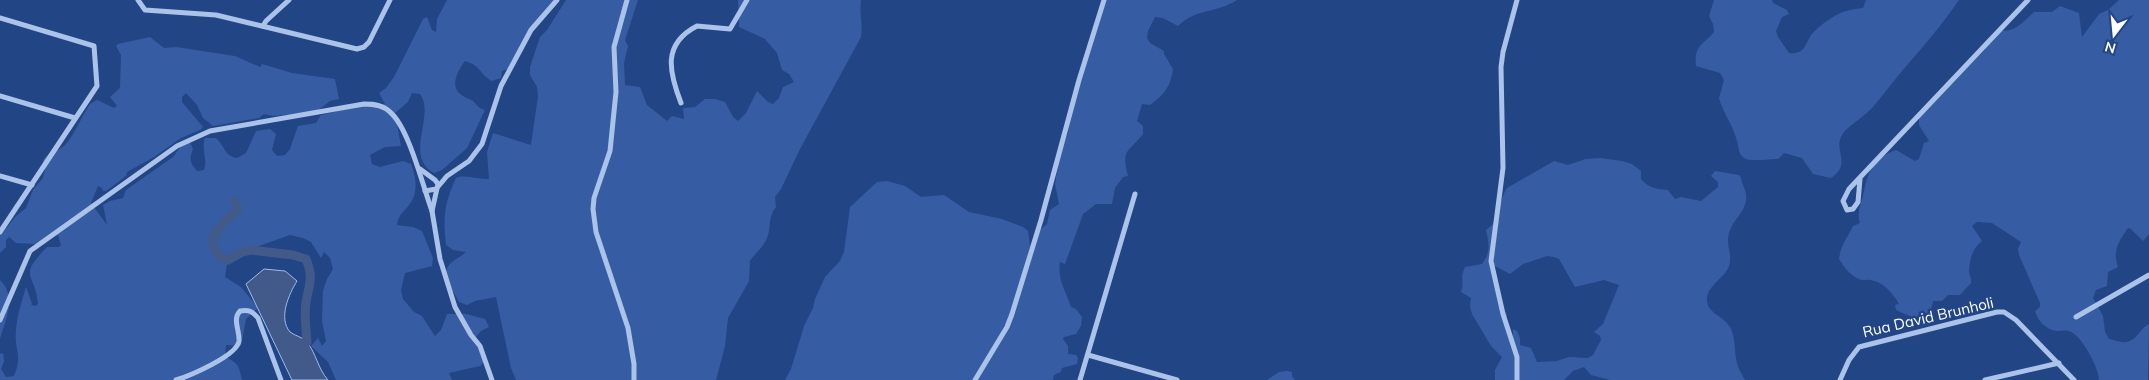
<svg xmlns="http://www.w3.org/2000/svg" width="2149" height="380" viewBox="0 0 2149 380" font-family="Mulish,sans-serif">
  <rect width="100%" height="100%" fill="#224586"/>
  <!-- green -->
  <g fill="#365da3" fill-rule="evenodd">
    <path d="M447,0H555L533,25L508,69L502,71L501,78L492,81C479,74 482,66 465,61C459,69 450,84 459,93C463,97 468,98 473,101C478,106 478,108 485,110L467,148L442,170L434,173C403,157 436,115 420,94L412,93L408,102L395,113L401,146L385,147L370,155L372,164L380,167L403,161L411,164C416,177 419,193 409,205C403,213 398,215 397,225L413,227L422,231L433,258L432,266L405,273L401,290L403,299L414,312L422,316L435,336L441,330L447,314H466L485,319L489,327L481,331L476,337L486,360L480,366L449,373L452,380H336L328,362L311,346L318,338L322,346L326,341L322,321L323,291L327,279L333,269L330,258L324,252L321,258L311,242L303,238L290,235L248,250L233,258L227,264L225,277L241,287L258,308L246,319L241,346L226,345L225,356C238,365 238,362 242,380H0V354L3,353L4,361L1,369L6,377L14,376C23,354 14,351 16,330C17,315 22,301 26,287L32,304L31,305L36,306L38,304C35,271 17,278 47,247H59L61,245L58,235L35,244L16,243L9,237L6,240V247L0,253V236L16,216L26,208L33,190L43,178L46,166L43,161C46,152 58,152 65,145C73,137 82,116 90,104L97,100L114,108L117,106L110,97L120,88L121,55L116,46L118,44L150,37L164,48L176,47L235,56L260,67L262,64L292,73L335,79L339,99L330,101L316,112L274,116L264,114L259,118L213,126L203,118L197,105L186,93L182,97V102L203,127L200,130L181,138L154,157L127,172L126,176L106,191H103L102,188L98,186L91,203L107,225L103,205L110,201L123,198L126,190L173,157L181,146L190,142L193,149C189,159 190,163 197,171L204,170C208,159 201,149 205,138H216C225,146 224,156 237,158L246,153L256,131L270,129L276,134L272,150L277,156L285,155L290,149L298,126L316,123L321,115L359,106L385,104L379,93L386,88L394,77L423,19L427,17L432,30L436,32L437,19Z"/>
    <path d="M566,0H638L625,40L628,46L624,63L625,85L640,87L647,105L667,121L672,116L684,119L683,108L695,107L705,99H715L725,102L733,117L738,121L746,113L757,91L768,102L773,104L779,98L783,87L794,82L789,74L782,70L777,53L765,39L739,27L738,0H861C859,13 863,25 861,37L800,149L781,189L775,197L776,207C767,218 772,226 767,238C763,248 755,253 750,261L749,281L728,318L725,346L716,380H516L511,368L496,297L475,301L467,305L459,302C454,291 440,276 449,265C453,260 461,257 466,252L453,250L446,245C443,217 444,204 456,178C467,174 477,180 489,179L487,152L493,133L531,145L538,96L537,87L530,75V67L540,37L547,30Z"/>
    <path d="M1105,0H1237C1218,13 1196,8 1178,26L1163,18L1155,17L1148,31L1147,38L1150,43L1164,51V54L1173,69C1171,86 1164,95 1150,105L1142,104L1137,121L1143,126V134C1128,153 1121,149 1128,176L1123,177L1115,188L1112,204H1096L1083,214L1065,264L1060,262C1057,280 1066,291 1071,307L1076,309L1082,317L1081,326L1076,334L1064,337L1063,339L1068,346V354L1076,355L1078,358L1077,364L1062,368L1061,372L1054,375L1053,380H785L791,369L804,326L813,308L815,299L825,277L840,261L844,252L850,207L877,182L887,181L905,186L921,197L944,195L969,212L1002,219L1023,227L1028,231L1030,246L1025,265L1041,229L1047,224L1050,210L1059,204L1055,184L1061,148L1068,133L1072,107Z"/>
    <path d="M1714,0H1772L1773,3L1787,10L1789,14L1782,17L1776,31L1778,37L1789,53C1804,55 1805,45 1811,35C1816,29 1826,21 1833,17C1842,11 1852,9 1863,8L1866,0H1959C1942,25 1922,48 1902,71C1892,83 1883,95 1873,107C1865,116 1851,124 1844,132C1830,150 1854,162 1831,178L1813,174L1802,158L1784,153L1778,159C1770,159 1750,162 1744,158C1738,154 1739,147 1737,141C1733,125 1723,113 1719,98L1724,80L1720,73L1696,66C1694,45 1703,45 1714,32L1713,24L1709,16Z"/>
    <path d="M2119,0H2149V234L2143,241L2131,229L2128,228C2119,241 2112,251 2118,267L2108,272L2107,286L2096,290L2093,298L2103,316L2105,332L2109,339C2114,340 2121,343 2126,342C2137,341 2140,328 2149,324L2148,380H2099C2099,368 2081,334 2069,331C2065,330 2061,331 2057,331C2046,330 2038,321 2035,311L2040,307V303L2019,255L2018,249L2021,242L1992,223L1977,222L1972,226L1982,241C1972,249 1970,258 1969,271C1969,275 1972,279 1971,283L1960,295H1948L1942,301H1933L1931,310L1921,321L1896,310L1895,305L1899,304C1895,296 1884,283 1874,281C1870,279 1866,280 1862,280C1852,278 1844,267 1839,259C1841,244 1847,239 1853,226L1860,223C1857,213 1860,206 1863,196C1868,172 1872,159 1896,150L1915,161L1919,159L1924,143L1929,141L1919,125V118L1947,86L1985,50L1988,40L1999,30C2014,34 2024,21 2034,12H2052L2060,6L2079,13L2082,37L2099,14L2108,10Z"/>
    <path d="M1600,158L1622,161L1632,164L1641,171V179C1649,188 1656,189 1668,190L1675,199L1681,197L1701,201L1718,187V182L1711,176L1715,171L1739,175C1742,178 1741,181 1743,185C1755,211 1729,216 1728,240C1728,249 1732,257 1729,266C1725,278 1705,287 1707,301C1708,314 1726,317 1731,329C1736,340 1734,352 1737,363C1738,369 1742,374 1745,380H1610L1591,375L1584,367L1573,371L1564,380H1495V370L1502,357L1491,346L1472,314L1470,306L1471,298L1461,292C1465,280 1459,280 1465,267L1482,264C1491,252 1489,244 1486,230C1502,220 1497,203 1507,188L1554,161L1568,165L1586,159ZM1547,256L1554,257L1559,259L1575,287L1604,280L1619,285L1603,324L1594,332L1600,336L1601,340L1593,355L1588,358L1569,357L1557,361L1537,362L1531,348L1520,345V338L1517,331L1513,329V338L1506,328L1507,314L1500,303L1494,275L1490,267L1495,266L1510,274L1523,264Z"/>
    <path d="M0,280C17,297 6,319 0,339Z"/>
    <path d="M1287,371L1292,372V376L1295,380H1267L1279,372Z"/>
  </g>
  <!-- water -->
  <path fill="#415a89" stroke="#9fbbea" d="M264,269L285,271L297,281C289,294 278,318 290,332C295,336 303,337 307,342C316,353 318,369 328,380H292L291,378L246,284Z"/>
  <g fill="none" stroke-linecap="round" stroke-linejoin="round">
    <!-- river -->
    <path stroke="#415a89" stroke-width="9" d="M234,201L238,209L223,223L212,239C214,250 217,258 228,260L242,252L251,250L293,255L306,259C314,278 309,284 306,302C304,315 306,329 307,342"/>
    <!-- minor -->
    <g stroke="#abc2e9" stroke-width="5">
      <path d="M138,0L145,10L216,15L357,49L364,47L369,42L390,0"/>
      <path d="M627,0L614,47L616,92L610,151L594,198L593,209L596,232L628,328L634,364V380"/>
      <path d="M1517,0L1503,52L1501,67L1503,168L1491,261L1503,314L1517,357V380"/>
      <path d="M0,18L94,46L97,86L0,232"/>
      <path d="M263,26L266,21L289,0"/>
      <path d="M0,96L75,118"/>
      <path d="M681,103C669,72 662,44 697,26L730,29L747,0"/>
      <path d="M420,169L435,180L438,184L432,211L440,259L455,307L471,335L480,346L492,380"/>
      <path d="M0,176L32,185"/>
      <path d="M1860,179L1858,202L1853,209L1847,210L1843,201L1849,189L2028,0"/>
      <path d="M425,191L436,189L447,176L469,161L482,144L501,86L531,30L557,0"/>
      <path d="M2076,317L2149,275"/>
      <path d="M0,320L30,251L177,146L210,131L364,104C374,104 383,105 390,112C409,128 423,187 432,211"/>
      <path d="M1088,355L1177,380"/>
      <path d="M176,380C189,376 237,356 239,341C240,331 232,319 240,311C249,309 253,312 258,318L281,380"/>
      <path d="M975,380L1007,327L1012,314L1041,220L1079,80L1104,0"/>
      <path d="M1080,380L1135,194"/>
      <path d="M1840,380L1849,360L1859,347L1997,312H2004L2016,320L2074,380"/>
      <path d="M1985,380L2059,363"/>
    </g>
  </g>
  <g text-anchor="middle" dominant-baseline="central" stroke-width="5" stroke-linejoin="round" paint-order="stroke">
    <!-- street labels -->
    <g font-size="15" fill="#fff" stroke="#224586">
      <text transform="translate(1928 317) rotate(-13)">Rua David Brunholi</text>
    </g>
  </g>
  <!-- north arrow -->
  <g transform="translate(2114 35) rotate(196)" stroke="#224586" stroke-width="4" paint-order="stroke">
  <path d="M0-4L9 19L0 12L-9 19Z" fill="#ffffff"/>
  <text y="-8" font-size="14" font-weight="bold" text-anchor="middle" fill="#ffffff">N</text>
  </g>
</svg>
